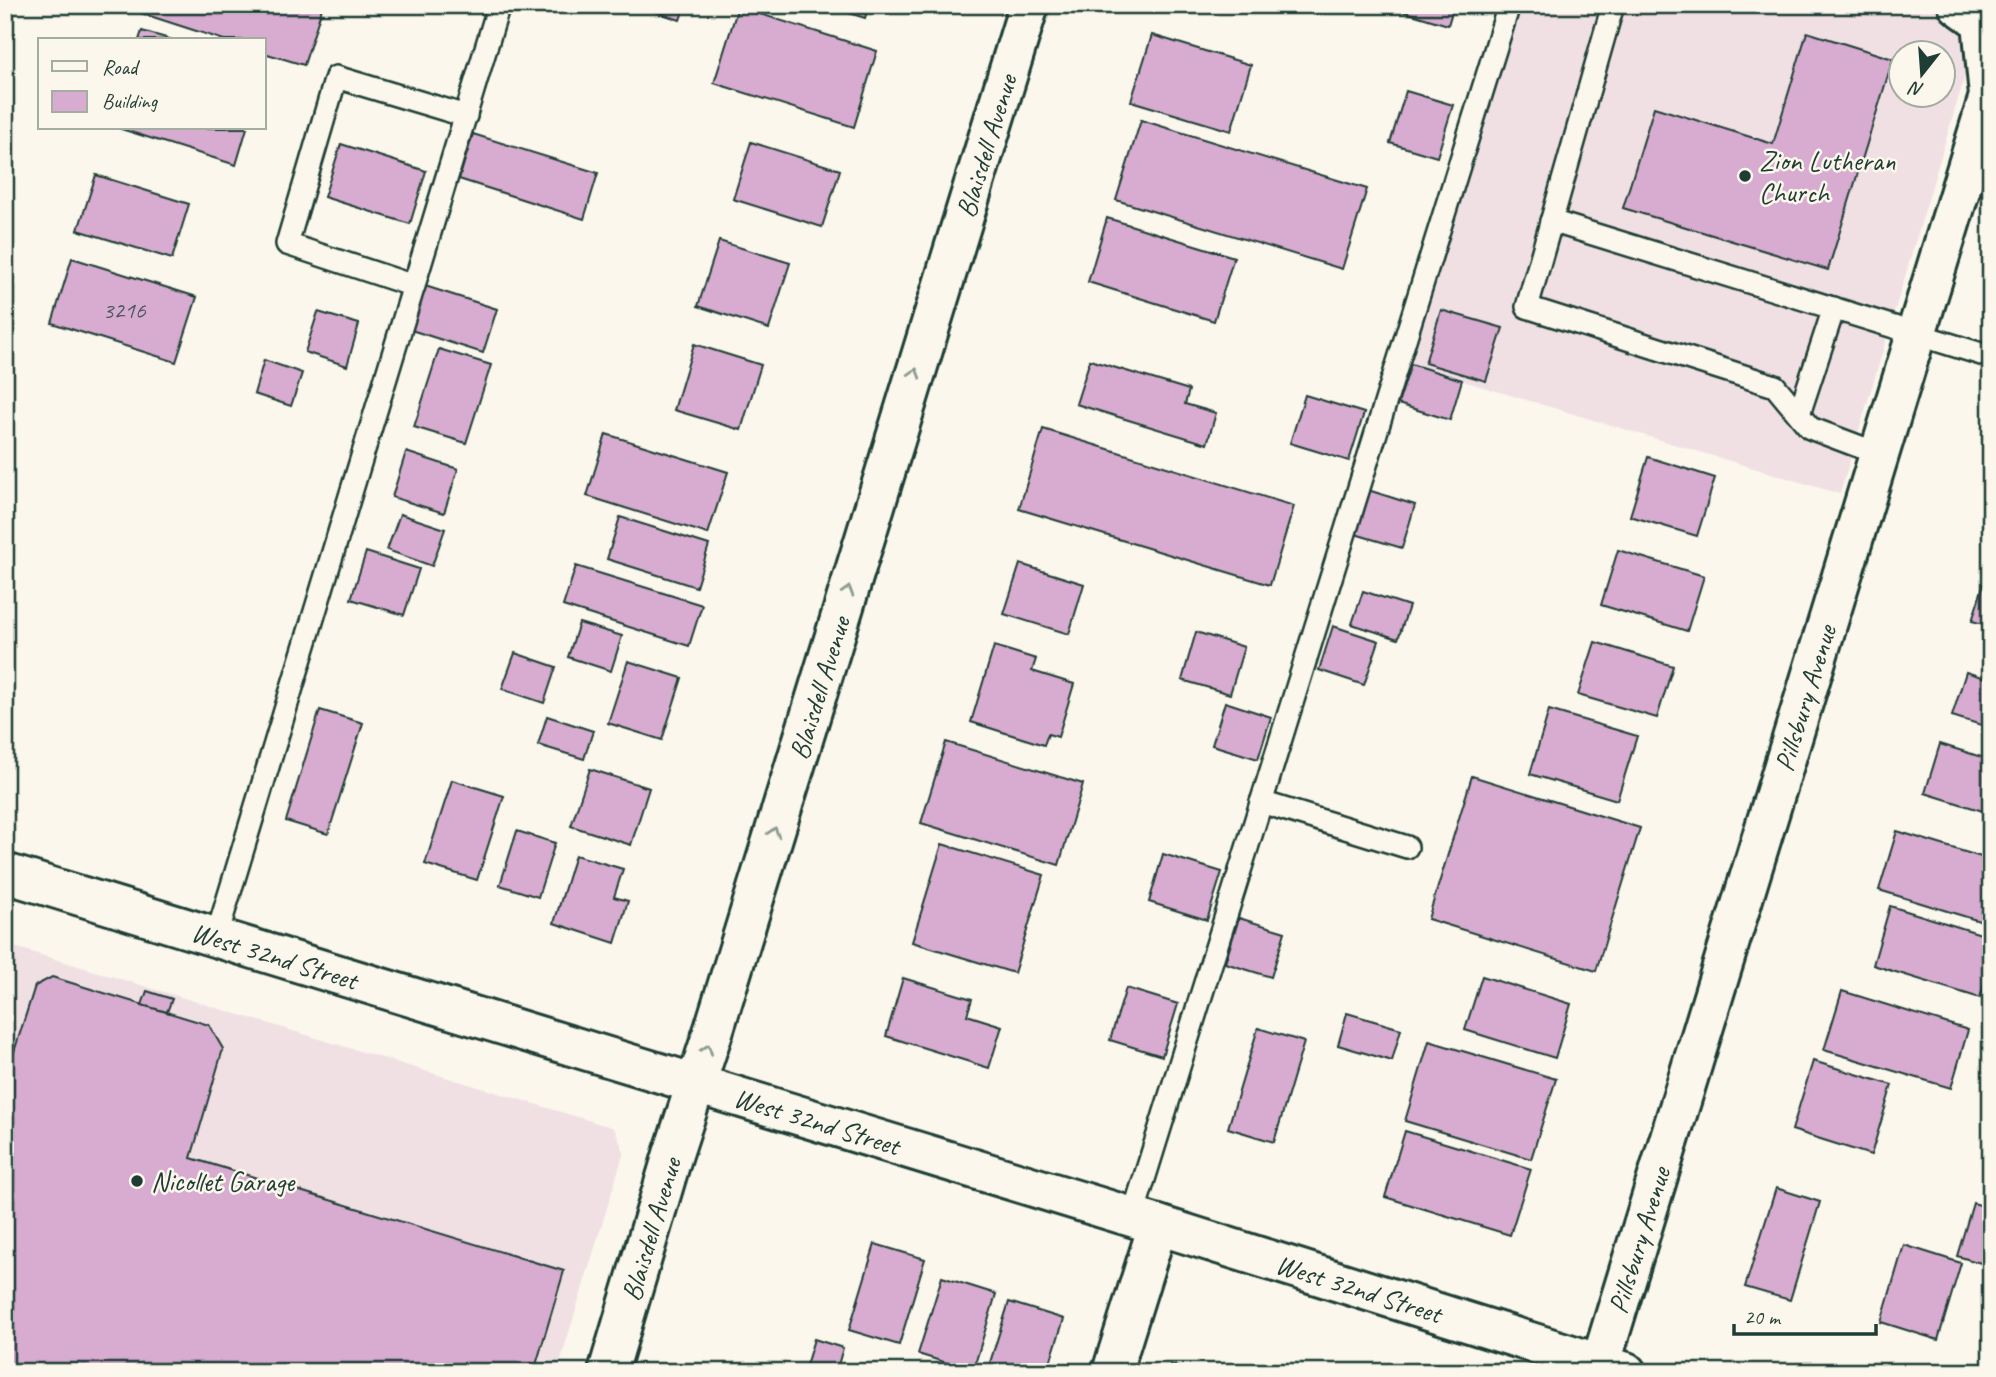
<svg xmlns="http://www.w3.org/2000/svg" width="1996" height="1377" viewBox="0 0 1996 1377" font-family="Caveat,sans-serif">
  <rect width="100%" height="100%" fill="#fbf7ec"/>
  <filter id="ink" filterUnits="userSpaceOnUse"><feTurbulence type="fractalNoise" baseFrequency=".0143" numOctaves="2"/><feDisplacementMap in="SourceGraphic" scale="14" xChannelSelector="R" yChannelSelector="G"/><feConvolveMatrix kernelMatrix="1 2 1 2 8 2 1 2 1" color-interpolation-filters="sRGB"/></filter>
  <g filter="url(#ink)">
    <!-- built -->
    <g fill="#f0e0e4" fill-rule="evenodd">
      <path d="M1509,5H1923L1942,11L1958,23L1970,59L1840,494L1403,363ZM1902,52H1944V94H1902Z"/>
      <path d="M5,944L614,1128L624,1152L557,1372H5Z"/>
    </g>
    <!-- building -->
    <g fill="#d7acd0" stroke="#1f3d34" stroke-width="2">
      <path d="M116,5H323L304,65L264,53V40H224Z"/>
      <path d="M635,5H685L680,20Z"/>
      <path d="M823,5H869L865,18Z"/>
      <path d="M1382,5H1454L1448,25Z"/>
      <path d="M738,7L877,51L854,127L714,83Z"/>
      <path d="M142,31L173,40H139Z"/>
      <path d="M1807,32L1893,59L1828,270L1623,208L1654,107L1773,144Z"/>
      <path d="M1152,35L1251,65L1231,131L1131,101Z"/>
      <path d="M1406,91L1453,105L1437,157L1390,143Z"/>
      <path d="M1141,120L1367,189L1342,269L1116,200Z"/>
      <path d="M118,128H247L236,165Z"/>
      <path d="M473,134L598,173L584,219L459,179Z"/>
      <path d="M751,142L840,170L822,227L733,199Z"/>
      <path d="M341,144L426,171L410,224L324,197Z"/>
      <path d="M96,175L189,204L172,259L78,230Z"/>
      <path d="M1107,218L1234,257L1214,321L1088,282Z"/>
      <path d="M719,241L790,263L769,329L698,306Z"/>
      <path d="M72,258L197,297L176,362L52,323Z"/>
      <path d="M425,286L497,309L483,353L411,330Z"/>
      <path d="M1441,310L1503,328L1486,381L1425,363Z"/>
      <path d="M318,312L359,324L347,366L305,352Z"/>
      <path d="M694,344L761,365L741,430L674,410Z"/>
      <path d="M439,349L491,365L466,443L414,427Z"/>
      <path d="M264,360L302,373L291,406L254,394Z"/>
      <path d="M1090,360L1189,390L1185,404L1216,413L1207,444L1076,404Z"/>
      <path d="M1411,364L1462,380L1450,420L1398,404Z"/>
      <path d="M1305,395L1364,413L1349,461L1290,443Z"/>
      <path d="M1043,429L1294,506L1270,585L1019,509Z"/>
      <path d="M606,434L728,472L708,534L587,496Z"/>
      <path d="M406,452L458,469L444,513L392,497Z"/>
      <path d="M1648,457L1715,478L1697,536L1630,516Z"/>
      <path d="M1368,490L1415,505L1402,548L1355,534Z"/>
      <path d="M400,514L445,529L432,566L387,550Z"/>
      <path d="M620,517L709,545L696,587L607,559Z"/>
      <path d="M1618,550L1704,576L1687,631L1601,605Z"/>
      <path d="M366,552L419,569L404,615L351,599Z"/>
      <path d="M1020,564L1084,584L1069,634L1004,614Z"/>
      <path d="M1990,564H1991V626L1972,621Z"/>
      <path d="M576,566L702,605L689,646L563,606Z"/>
      <path d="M1363,591L1409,606L1398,639L1352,624Z"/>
      <path d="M579,623L622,636L611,671L568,657Z"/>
      <path d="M1333,626L1379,641L1364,685L1319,670Z"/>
      <path d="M1196,632L1244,647L1230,694L1182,680Z"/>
      <path d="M1595,642L1673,666L1657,718L1578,695Z"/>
      <path d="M994,646L1036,659L1032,671L1074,684L1058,737L1048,734L1044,745L971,722Z"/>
      <path d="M515,653L556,667L544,703L502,689Z"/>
      <path d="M628,661L682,678L662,740L608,723Z"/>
      <path d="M1966,672L1991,680V728L1952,716Z"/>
      <path d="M1225,702L1271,717L1258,759L1212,745Z"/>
      <path d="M320,710L363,723L328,834L286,821Z"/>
      <path d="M1549,710L1637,736L1617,800L1530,774Z"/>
      <path d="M547,716L593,731L584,759L538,745Z"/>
      <path d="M946,742L1083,784L1059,865L921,823Z"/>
      <path d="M1940,744L1991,760V796L1986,812L1925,793Z"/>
      <path d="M590,769L649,788L631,845L571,826Z"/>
      <path d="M1472,776L1640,828L1596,971L1428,919Z"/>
      <path d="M452,780L504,796L477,880L425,864Z"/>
      <path d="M517,831L555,843L538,897L500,885Z"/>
      <path d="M1897,831L1991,860V909L1986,923L1879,890Z"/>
      <path d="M942,844L1044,875L1014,973L912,942Z"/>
      <path d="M1163,854L1222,872L1207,920L1149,902Z"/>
      <path d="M575,855L623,869L614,897L628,901L615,943L554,923Z"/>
      <path d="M1890,906L1991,937V962L1980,998L1873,965Z"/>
      <path d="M1239,918L1285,932L1271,977L1225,963Z"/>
      <path d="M1482,976L1571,1004L1555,1058L1465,1030Z"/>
      <path d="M52,977L209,1025L223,1049L191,1158L564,1271L536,1365L530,1363L529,1367L525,1366L523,1370L520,1369L519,1372H5V1080L35,986Z"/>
      <path d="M903,978L972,999L967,1015L1002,1026L989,1068L886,1036Z"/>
      <path d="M1126,988L1178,1004L1162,1056L1110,1040Z"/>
      <path d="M147,991L172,999L167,1012L142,1005Z"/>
      <path d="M1842,991L1968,1030L1951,1088L1824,1050Z"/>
      <path d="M1347,1013L1401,1029L1392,1061L1338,1045Z"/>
      <path d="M1258,1028L1304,1042L1274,1142L1228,1128Z"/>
      <path d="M1429,1041L1556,1079L1531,1159L1405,1121Z"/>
      <path d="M1813,1061L1892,1085L1871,1155L1792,1130Z"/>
      <path d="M1405,1131L1531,1169L1510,1235L1385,1197Z"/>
      <path d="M1776,1188L1820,1202L1790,1300L1745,1287Z"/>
      <path d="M1973,1203L1991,1208V1266L1957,1256Z"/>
      <path d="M875,1244L925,1259L899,1345L849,1330Z"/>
      <path d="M1904,1245L1961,1263L1938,1340L1881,1322Z"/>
      <path d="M942,1277L996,1294L973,1371L918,1354Z"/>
      <path d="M1009,1302L1064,1319L1047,1372H987Z"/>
      <path d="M814,1339L843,1348L836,1372H804Z"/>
      <path d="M1171,1365L1194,1372H1169Z"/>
    </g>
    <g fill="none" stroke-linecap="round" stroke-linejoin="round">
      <defs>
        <g id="lane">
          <path d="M1613,5L1527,307L1775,386L1810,428L1879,454"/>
          <path d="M1551,221L1991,357"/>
          <path d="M414,286L287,244L336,77L466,116"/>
          <path d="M1799,414L1834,308"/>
          <path d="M1261,802L1407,847"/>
          <path d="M216,938L499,5"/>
          <path d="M1132,1218L1509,5"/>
        </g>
        <g id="street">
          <path id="s1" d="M5,873L1158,1225L1626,1372"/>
          <path id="s2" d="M608,1372L673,1154L714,1029L1029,5"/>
          <path d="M1112,1372L1158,1225"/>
          <path id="s3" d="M1598,1372L1989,96L1982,22L1958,5"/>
        </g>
      </defs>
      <!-- lane casing -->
      <use href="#lane" stroke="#1f3d34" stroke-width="26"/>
      <!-- street casing -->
      <use href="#street" stroke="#1f3d34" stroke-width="44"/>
      <!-- lane -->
      <use href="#lane" stroke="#fbf7ec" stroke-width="21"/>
      <!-- street -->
      <use href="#street" stroke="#fbf7ec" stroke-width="38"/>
    </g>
    <!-- one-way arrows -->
    <defs><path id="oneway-chevron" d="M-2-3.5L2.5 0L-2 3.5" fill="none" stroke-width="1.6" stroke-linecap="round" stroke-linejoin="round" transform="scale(1.75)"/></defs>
    <g stroke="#8d9a90">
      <use href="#oneway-chevron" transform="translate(915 373) rotate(-73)"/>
      <use href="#oneway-chevron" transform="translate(848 591) rotate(-73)"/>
      <use href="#oneway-chevron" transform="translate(774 832) rotate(-73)"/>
      <use href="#oneway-chevron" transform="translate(707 1049) rotate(-71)"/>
    </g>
  </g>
  <!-- markers -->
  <g fill="#1f3d34" stroke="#fbf7ec" stroke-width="2.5">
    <circle cx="1745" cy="176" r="7"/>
    <circle cx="137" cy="1181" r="7"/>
  </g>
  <g text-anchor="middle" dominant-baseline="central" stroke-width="5" stroke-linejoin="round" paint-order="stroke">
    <!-- number labels -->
    <g font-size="24" fill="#4d595b">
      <text x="124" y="310">3216</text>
    </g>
    <!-- street labels -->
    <g font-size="28" fill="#1f3d34" stroke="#fbf7ec">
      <text stroke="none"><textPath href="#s2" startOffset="1283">Blaisdell Avenue</textPath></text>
      <text stroke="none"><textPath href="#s2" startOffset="716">Blaisdell Avenue</textPath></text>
      <text stroke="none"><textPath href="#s3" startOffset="705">Pillsbury Avenue</textPath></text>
      <text stroke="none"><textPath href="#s1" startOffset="282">West 32nd Street</textPath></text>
      <text stroke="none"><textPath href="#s1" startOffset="849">West 32nd Street</textPath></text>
      <text stroke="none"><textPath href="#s2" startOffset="149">Blaisdell Avenue</textPath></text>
      <text stroke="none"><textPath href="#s3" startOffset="138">Pillsbury Avenue</textPath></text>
      <text stroke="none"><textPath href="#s1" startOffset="1416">West 32nd Street</textPath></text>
    </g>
    <!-- poi labels -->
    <g font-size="28" fill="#1f3d34" stroke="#fbf7ec" text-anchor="start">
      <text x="1759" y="160">Zion Lutheran<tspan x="1759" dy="32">Church</tspan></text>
      <text x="151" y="1181">Nicollet Garage</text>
    </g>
  </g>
  <!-- margin -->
  <rect width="1996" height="1377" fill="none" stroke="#fbf7ec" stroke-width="28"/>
  <rect x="14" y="14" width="1968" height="1349" fill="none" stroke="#1f3d34" stroke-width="2.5" filter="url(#ink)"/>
  <!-- legend -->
  <rect x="38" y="38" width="228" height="91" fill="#fbf7ec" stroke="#a3ada2" stroke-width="2"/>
  <rect x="52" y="61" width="35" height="10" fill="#fbf7ec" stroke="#a3ada2" stroke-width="2"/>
  <text x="102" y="74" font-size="21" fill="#1f3d34">Road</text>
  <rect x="52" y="91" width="35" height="21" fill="#d7acd0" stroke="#a3ada2" stroke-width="2"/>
  <text x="102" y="108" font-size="21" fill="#1f3d34">Building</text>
  <!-- north arrow -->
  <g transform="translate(1922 74) rotate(197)"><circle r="33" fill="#fbf7ec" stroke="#a3ada2" stroke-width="2"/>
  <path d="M0-5L12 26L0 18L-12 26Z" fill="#1f3d34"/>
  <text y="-10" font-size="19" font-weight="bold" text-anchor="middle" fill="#1f3d34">N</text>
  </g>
  <!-- scale -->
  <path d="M1734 1324v10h142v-10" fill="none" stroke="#1f3d34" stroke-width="3.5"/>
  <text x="1744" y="1324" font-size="21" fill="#1f3d34" stroke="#fbf7ec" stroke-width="5" paint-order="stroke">20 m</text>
</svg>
